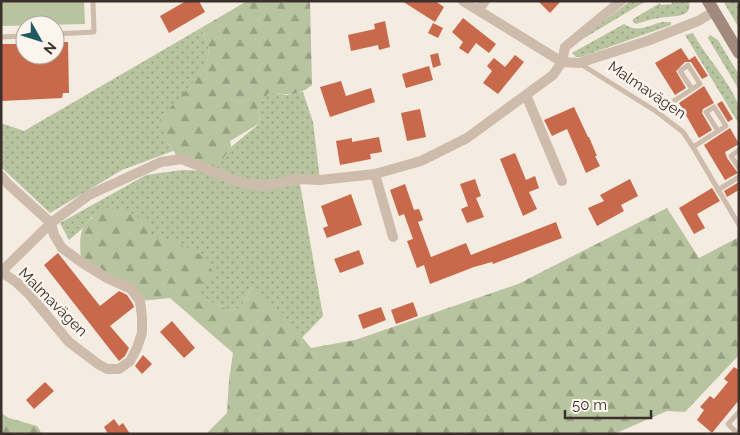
<svg xmlns="http://www.w3.org/2000/svg" width="740" height="435" viewBox="0 0 740 435" font-family="Raleway,sans-serif">
  <defs>
    <pattern id="grass-dots" width="8" height="8" patternUnits="userSpaceOnUse" patternTransform="scale(1.25)"><rect width="8" height="8" fill="#b8c4a0"/><path d="M2 2h.1M6 6h.1" fill="none" stroke="#97a083" stroke-width="1.8" stroke-linecap="round"/></pattern>
    <pattern id="forest-firs" width="22" height="20" patternUnits="userSpaceOnUse" patternTransform="scale(1.25)"><rect width="22" height="20" fill="#b8c4a0"/><path d="M5 1l3.5 6h-7zM16 11l3.5 6h-7z" fill="#97a083"/></pattern>
  </defs>
  <rect width="100%" height="100%" fill="#f4ebe1"/>
  <!-- grass -->
  <g fill="url(#grass-dots)">
    <path d="M630,1H646L576,43Z"/>
    <path d="M671,1H689C693,20 671,15 659,18C651,19 643,22 636,24L633,22V19L660,3L661,5L672,4Z"/>
    <path d="M723,1H736L739,6V28Z"/>
    <path d="M662,22H671V25L581,57H576L572,53L624,24C638,33 647,26 662,22Z"/>
    <path d="M201,28L209,48L206,68L184,93L167,142L173,151L122,170L50,213L1,167V123L24,131Z"/>
    <path d="M693,33C706,57 728,79 738,104C740,110 739,118 739,124L685,35Z"/>
    <path d="M710,35L718,40L739,75V90L708,38Z"/>
    <path d="M270,92L287,95L303,92L313,122L320,180L300,184L323,316L296,344L252,287L241,307L231,311L196,296L202,282L152,238L92,217L82,229L69,240L60,223L146,175L182,170L214,171L231,147L260,123L258,105Z"/>
  </g>
  <!-- forest -->
  <g fill="url(#forest-firs)">
    <path d="M247,1H310L312,85C297,97 288,95 270,92L258,105L260,123L230,141L231,147L214,172L179,159L167,142L160,119L206,68L209,48L201,28Z"/>
    <path d="M109,208L131,213L149,226L152,238L162,237L178,243L203,256L216,277L202,282L197,296L231,311L241,307L252,287L279,309L311,348L355,340L518,284L667,208L699,258L739,237V355L685,412L667,411L614,434H206L227,413L229,380L233,353L170,298L140,301L131,289L81,262C79,230 79,223 109,208Z"/>
    <path d="M1,413L9,418L37,426L42,434H1Z"/>
  </g>
  <!-- green -->
  <path fill="#b8c4a0" d="M1,1H84L85,24L1,26Z"/>
  <!-- building -->
  <g fill="#c8694b">
    <path d="M186,1H199L205,12L169,33L160,16Z"/>
    <path d="M402,1H435L444,7L435,22Z"/>
    <path d="M538,1H561L550,13Z"/>
    <path d="M463,18L496,44L489,53L476,43L468,54L459,48L463,42L452,32Z"/>
    <path d="M385,21L390,47L379,50L378,45L351,51L348,35L375,29L374,24Z"/>
    <path d="M433,23L443,28L438,38L428,33Z"/>
    <path d="M55,42H68L69,93H63L62,98L1,101V44H25V55H55Z"/>
    <path d="M681,48L689,60L695,56L708,76L702,79L691,62H685L676,71L686,88L675,95L655,63Z"/>
    <path d="M438,53L441,65L433,68L430,55Z"/>
    <path d="M515,55L524,62L498,94L483,83L492,71L487,66L494,58L505,67Z"/>
    <path d="M429,66L433,80L406,88L402,74Z"/>
    <path d="M341,81L346,96L371,88L375,102L330,117L320,87Z"/>
    <path d="M704,86L714,103L703,109L702,113L712,130L699,138L679,103Z"/>
    <path d="M722,101L733,119L728,122L717,104Z"/>
    <path d="M574,107L588,137H589L597,156H595L600,166L586,173L567,129L552,136L544,120Z"/>
    <path d="M420,109L426,137L407,141L401,113Z"/>
    <path d="M730,128L739,144L725,152L727,158L738,173L725,180L704,145Z"/>
    <path d="M379,137L382,152L370,154L371,159L340,165L336,141L352,138V142Z"/>
    <path d="M515,153L526,180L535,176L539,188L529,192L537,209L523,216L500,159Z"/>
    <path d="M475,179L481,196L476,198L484,217L467,223L461,209L468,206L460,184Z"/>
    <path d="M630,179L638,196L621,205L624,211L597,226L588,208L604,201L600,195Z"/>
    <path d="M739,182V190L727,197L724,191Z"/>
    <path d="M405,184L414,210L419,209L423,220L418,222L431,257L466,243L471,255L556,222L562,238L493,264L492,262L474,267L430,284L424,265L417,268L407,241L413,239L404,214L399,216L390,190Z"/>
    <path d="M712,188L720,201L697,214L705,228L694,234L679,208Z"/>
    <path d="M351,194L362,225L327,238L323,228L328,226L321,206Z"/>
    <path d="M359,250L364,264L340,273L334,259Z"/>
    <path d="M58,253L100,306L119,291L127,295L133,304L134,307L110,326L129,348L125,356L119,361L44,265Z"/>
    <path d="M413,302L418,316L396,324L391,310Z"/>
    <path d="M381,307L386,320L363,329L358,315Z"/>
    <path d="M172,321L195,348L184,358L160,332Z"/>
    <path d="M143,355L152,364L142,374L135,366Z"/>
    <path d="M734,367L739,370V400L712,433L697,420L704,410L700,407L710,396L714,399L728,382L724,379Z"/>
    <path d="M45,382L54,391L34,409L26,400Z"/>
    <path d="M114,419L119,426L123,423L130,434H108L104,427Z"/>
  </g>
  <g fill="none" stroke-linecap="round" stroke-linejoin="round">
    <!-- service -->
    <g stroke="#cdbbac" stroke-width="5">
      <path d="M55,34L94,32L93,1"/>
      <path d="M1,37L25,36"/>
      <path d="M579,63L657,112L683,132L693,147L739,225"/>
      <path d="M657,112L700,84L688,65L680,71L692,89"/>
      <path d="M693,147L726,126L714,107L706,112L718,131"/>
      <path d="M739,150L731,156L739,168"/>
      <path d="M718,190L739,177"/>
      <path d="M738,434L728,424L739,412"/>
    </g>
    <!-- minor -->
    <g stroke="#cdbbac" stroke-width="10">
      <path d="M463,1L562,62L565,47L621,1"/>
      <path d="M478,10L485,1"/>
      <path d="M526,95L562,181"/>
      <path d="M375,174L393,237"/>
      <path d="M1,176L8,184L51,223L54,235L62,248L81,262L107,278L131,289L140,301L142,317V333L137,348L130,361L119,369H107L98,364L69,342L29,294L15,281L1,272"/>
      <path d="M1,272L51,223L89,195L161,162L182,159L239,182L265,186L299,179L320,180L375,174L421,161L467,138L553,75L562,62L579,63L647,41L698,21L713,12"/>
    </g>
    <!-- secondary -->
    <path stroke="#a18a7d" stroke-width="12" d="M708,1L739,53"/>
  </g>
  <g text-anchor="middle" dominant-baseline="central" stroke-width="5" stroke-linejoin="round" paint-order="stroke">
    <!-- street labels -->
    <g font-size="15" fill="#3b302b" stroke="#fbf5ee">
      <text transform="translate(647 90) rotate(34)">Malmavägen</text>
      <text transform="translate(53 302) rotate(45)">Malmavägen</text>
    </g>
  </g>
  <!-- border -->
  <rect width="740" height="435" fill="none" stroke="#3b302b" stroke-width="5"/>
  <!-- north arrow -->
  <g transform="translate(40 40) rotate(129)"><circle r="24" fill="#fbf5ee" stroke="#aea6a0"/>
  <path d="M0-4L9 19L0 12L-9 19Z" fill="#1f5a5e"/>
  <text y="-8" font-size="14" font-weight="bold" text-anchor="middle" fill="#3b302b">N</text>
  </g>
  <!-- scale -->
  <path d="M565 410v8h86v-8" fill="none" stroke="#3b302b" stroke-width="2.5"/>
  <text x="572" y="410" font-size="15" fill="#3b302b" stroke="#fbf5ee" stroke-width="4" paint-order="stroke">50 m</text>
</svg>
